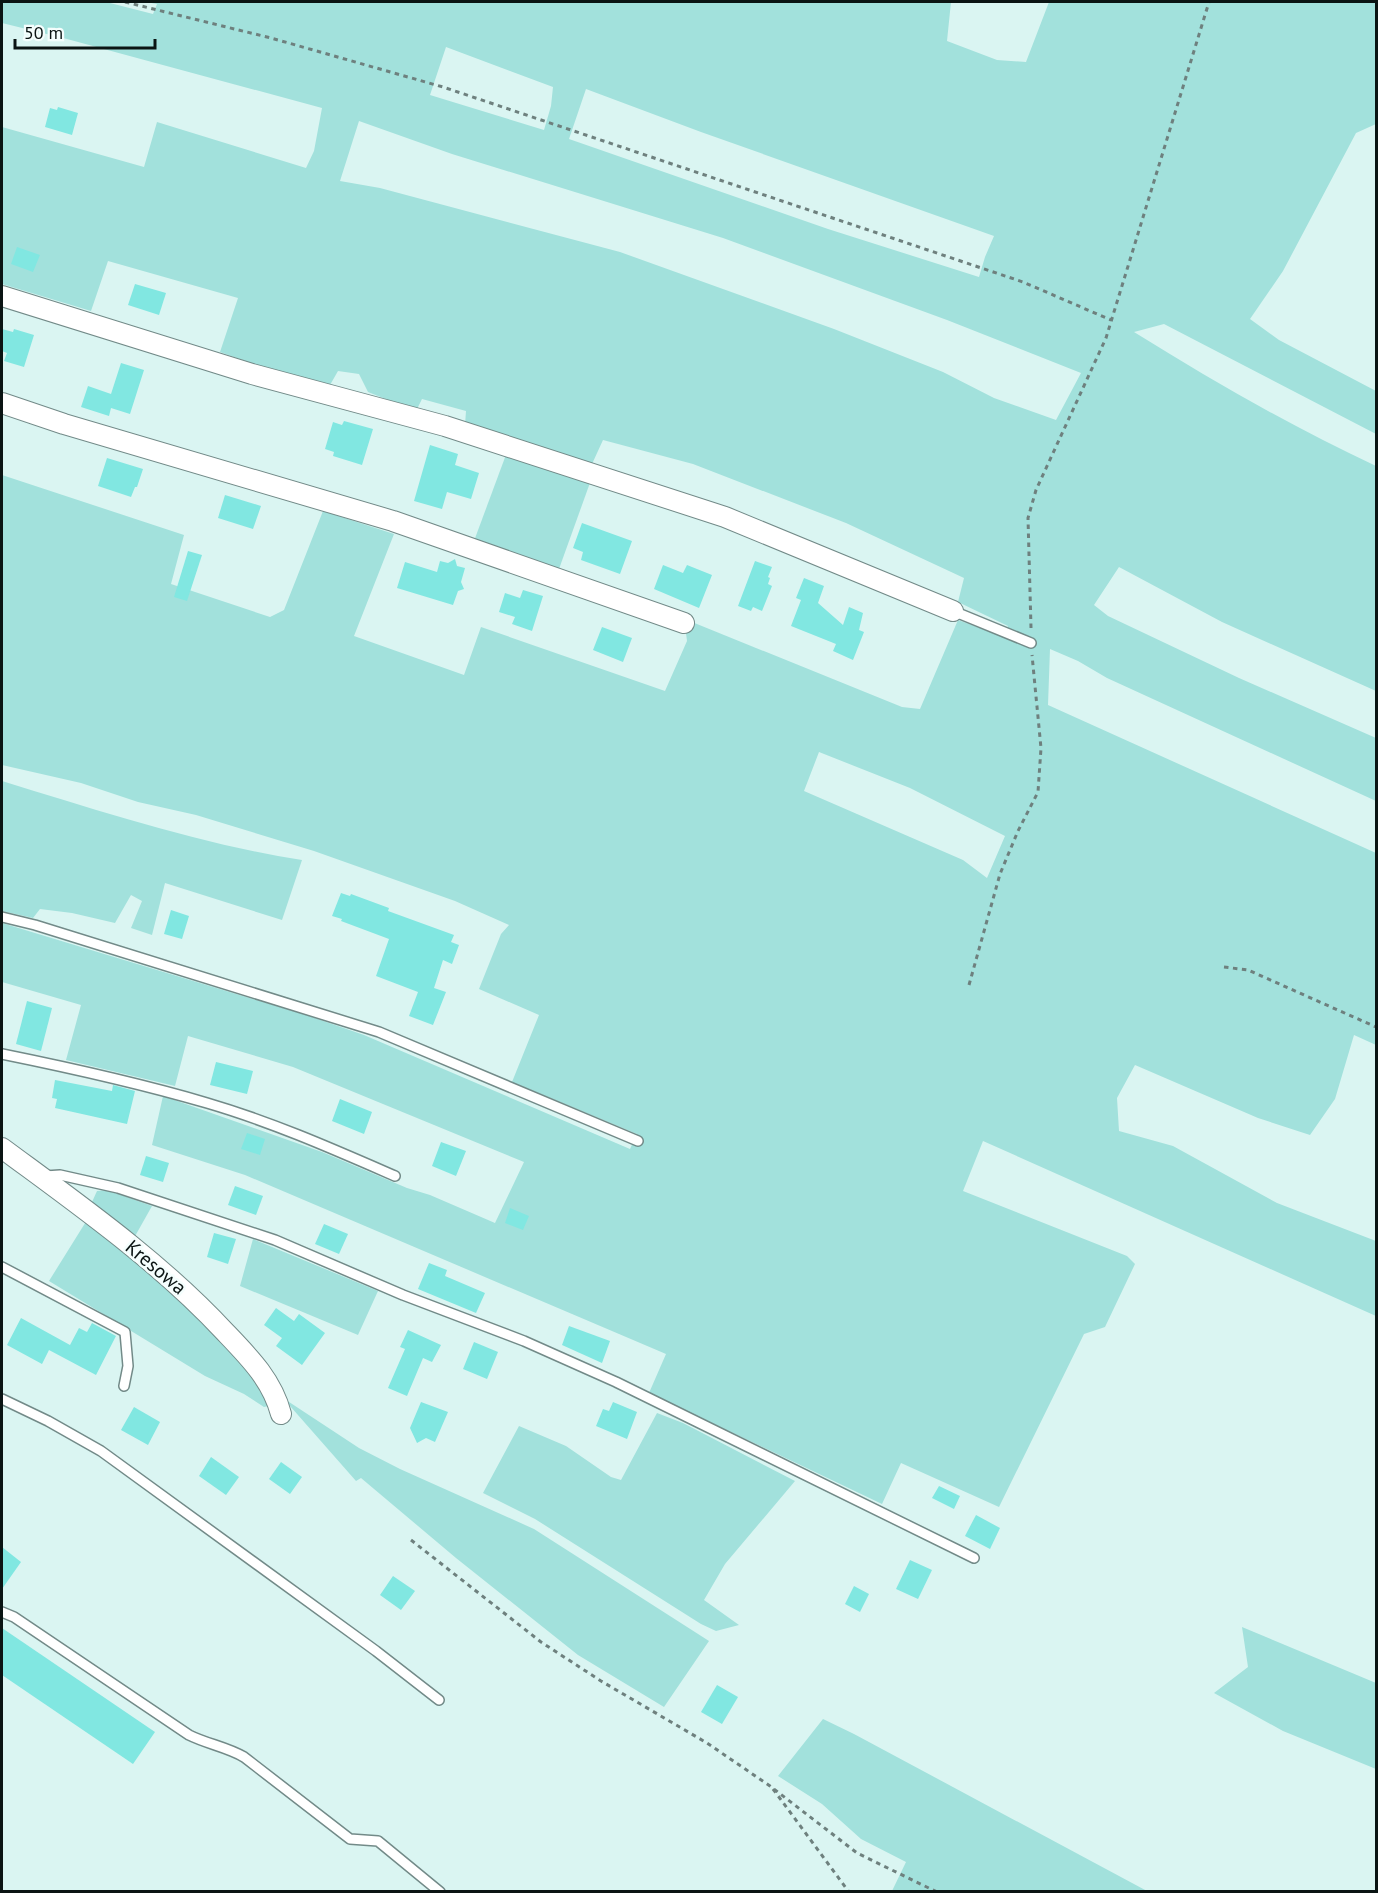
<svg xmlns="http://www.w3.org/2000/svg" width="1378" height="1893" viewBox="0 0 1378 1893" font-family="'PT Sans',sans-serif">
  <rect width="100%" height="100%" fill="#daf5f2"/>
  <!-- green -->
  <g fill="#a2e1dc" fill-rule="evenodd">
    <path d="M2,2H106L153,14L157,4L146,2H951L947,41L997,60L1026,62L1049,2H1376V124L1356,133L1283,271L1250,319L1279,340L1376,391V434L1164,324L1134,332C1213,381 1292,427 1376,466V691L1222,622L1119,567L1094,605L1108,616L1239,678L1376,738V801L1107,678L1078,661L1050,649L1048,705L1376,853V1045L1354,1035L1335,1099L1310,1135L1258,1118L1135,1065L1117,1098L1119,1131L1173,1146L1277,1203L1376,1241V1316L983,1141L963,1191L1127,1256L1135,1264L1105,1327L1084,1334L999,1507L901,1463L882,1504L649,1393L666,1354L245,1175L152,1145L163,1096L322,1152L407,1188L430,1195L495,1223L524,1162L293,1067L188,1036L175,1086L66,1060L81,1005L2,982V923L309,1016L364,1035L630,1149L637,1134L512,1082L539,1015L479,989L501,934L509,925L455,901L314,851L196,815L138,802L81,783L2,765V475L184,535L171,584L270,617L284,610L323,511L394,534L354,636L464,675L481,627L665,691L687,641L686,633L692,622L902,707L920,709L958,620L1002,636L1008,626L958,602L964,578L846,523L693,464L603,440L592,464L465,425L466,411L422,399L416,411L368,392L359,374L338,371L330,385L279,373L220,352L238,298L108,261L91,311L2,284V127L144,167L157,122L306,168L314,151L322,108L67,39L2,23ZM446,47L553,87L551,106L544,130L430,95ZM586,89L701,132L994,236L985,257L979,277L828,229L569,139ZM359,121L452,154L723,238L947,320L1081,373L1056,420L994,398L943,372L834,329L620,252L380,188L340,181ZM819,752L910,788L1005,836L987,878L963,860L804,791Z"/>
    <path d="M507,452L591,480L559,569L474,541Z"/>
    <path d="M2,781C100,811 200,844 302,860L282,920L165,883L152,935L131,928L142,901L131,895L115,923L72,913L40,909L33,918L2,911Z"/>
    <path d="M107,1190L152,1206L134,1238L94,1209L92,1202L97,1191Z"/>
    <path d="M87,1220L138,1256L240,1357L273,1405L264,1407L244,1394L205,1376L49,1281Z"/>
    <path d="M253,1239L378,1291L358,1335L240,1286Z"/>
    <path d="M283,1398L359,1448L400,1469L534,1529L709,1641L664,1707L578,1655L456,1558L361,1478L356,1481Z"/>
    <path d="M657,1413L683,1423L795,1481L725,1564L704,1600L739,1625L716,1631L701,1624L535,1519L483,1493L519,1426L566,1446L611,1477L621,1480Z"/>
    <path d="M1242,1627L1376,1683V1769L1283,1731L1214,1693L1248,1667Z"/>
    <path d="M823,1719L854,1734L1147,1891H892L906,1862L861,1839L822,1804L778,1776Z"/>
  </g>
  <!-- building -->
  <g fill="#81e7e1">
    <path d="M58,107L78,113L72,135L45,127L50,108L57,110Z"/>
    <path d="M17,247L40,255L33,272L11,264Z"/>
    <path d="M135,284L166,293L159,315L128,305Z"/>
    <path d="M2,329L13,332L14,329L34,335L24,367L4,361L7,353L2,351Z"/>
    <path d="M121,363L144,370L130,414L111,408L109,416L81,407L88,386L111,394Z"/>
    <path d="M344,421L373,429L362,465L333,456L334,452L325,449L333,422L342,425Z"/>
    <path d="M430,445L458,454L455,465L479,473L471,499L447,492L442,509L414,501Z"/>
    <path d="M107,458L143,469L137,487H135L131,497L98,486Z"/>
    <path d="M225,495L261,506L253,529L218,518Z"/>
    <path d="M582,523L632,541L620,574L581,560L583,552L573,548Z"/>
    <path d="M188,551L202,555L187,601L174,597Z"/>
    <path d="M455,559L457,566L465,568L461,582L464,589L458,591L453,605L397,588L405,562L437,572L440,561L448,563Z"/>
    <path d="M755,561L772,567L768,577L770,578L768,584L772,586L762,611L753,607L751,611L738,606Z"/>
    <path d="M663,565L683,573L687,565L712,575L699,608L654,589Z"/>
    <path d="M804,578L824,586L818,603L843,625L849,607L863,613L859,630L864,632L853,660L833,651L836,644L791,626L801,600L796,598Z"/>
    <path d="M523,590L543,596L532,631L512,624L515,617L499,612L505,593L520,598Z"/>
    <path d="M602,627L632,638L623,662L593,650Z"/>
    <path d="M341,893L350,896L351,894L389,908L388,911L454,935L451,942L459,945L452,964L443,960L434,988L446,992L433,1025L409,1016L418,992L376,976L389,939L341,921L342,919L332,916Z"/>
    <path d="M171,910L189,916L182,939L164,934Z"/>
    <path d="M27,1001L52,1008L41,1051L16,1044Z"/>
    <path d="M216,1062L253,1071L247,1094L210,1085Z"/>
    <path d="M55,1080L112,1091L113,1085L135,1091L127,1124L55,1108L57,1099L52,1098Z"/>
    <path d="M340,1099L372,1112L364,1134L332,1121Z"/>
    <path d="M247,1133L265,1139L260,1155L241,1149Z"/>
    <path d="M441,1142L466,1151L456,1176L432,1166Z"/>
    <path d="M146,1156L169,1163L163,1182L140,1175Z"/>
    <path d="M235,1186L263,1196L256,1215L228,1205Z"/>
    <path d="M510,1208L529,1216L523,1230L505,1223Z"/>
    <path d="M324,1224L348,1234L339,1254L315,1244Z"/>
    <path d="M214,1233L236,1239L228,1264L207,1257Z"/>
    <path d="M429,1263L447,1270L445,1276L485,1293L476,1313L418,1289Z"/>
    <path d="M276,1308L294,1321L299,1314L325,1333L302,1365L276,1346L282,1338L264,1325Z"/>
    <path d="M21,1318L70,1345L79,1328L87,1332L92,1323L116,1336L96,1375L49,1350L42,1364L7,1345Z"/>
    <path d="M569,1326L610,1341L602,1363L562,1345Z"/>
    <path d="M408,1330L441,1345L432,1362L423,1358L407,1396L388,1388L405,1349L400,1347Z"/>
    <path d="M474,1342L498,1352L487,1379L463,1369Z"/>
    <path d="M421,1402L448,1412L435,1442L426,1438L417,1443L410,1428Z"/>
    <path d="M613,1402L637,1412L627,1439L596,1426L603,1409L609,1411Z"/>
    <path d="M134,1407L160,1422L148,1445L121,1430Z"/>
    <path d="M211,1457L239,1477L226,1495L199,1476Z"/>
    <path d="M281,1462L302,1477L290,1494L269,1479Z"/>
    <path d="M939,1486L960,1496L954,1509L932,1498Z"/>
    <path d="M976,1515L1000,1528L990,1549L965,1536Z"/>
    <path d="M2,1547L21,1562L2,1589Z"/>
    <path d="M910,1560L932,1570L918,1599L896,1589Z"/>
    <path d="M393,1576L415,1591L401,1610L380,1595Z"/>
    <path d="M854,1586L869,1594L860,1612L845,1604Z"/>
    <path d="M2,1628L155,1732L133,1764L2,1675Z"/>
    <path d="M717,1685L738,1697L722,1724L701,1712Z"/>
  </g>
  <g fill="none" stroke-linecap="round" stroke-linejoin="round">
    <defs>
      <g id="lane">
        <path d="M953,611L1031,643"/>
        <path d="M2,917L35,925L379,1032L638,1141"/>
        <path d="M2,1054C71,1068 139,1083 207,1103C272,1122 333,1149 395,1176"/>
        <path d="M45,1176L60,1175L118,1188L275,1240L403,1295L524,1341L616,1382L974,1558"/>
        <path d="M2,1267L125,1332L128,1366L124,1386"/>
        <path d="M2,1399L48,1421L101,1451L376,1651L439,1700"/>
        <path d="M2,1612L14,1617L189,1735C207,1744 227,1747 244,1757L350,1839L378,1841L440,1892"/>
      </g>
      <g id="street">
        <path d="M2,296L252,374L445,426L725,517L953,611"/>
        <path d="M2,403L64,424L393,521L684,623"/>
        <path d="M2,1148C79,1205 159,1261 225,1332C249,1357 272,1380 281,1414"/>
      </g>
    </defs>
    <!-- lane casing -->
    <use href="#lane" stroke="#728a88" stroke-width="12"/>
    <!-- street casing -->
    <use href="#street" stroke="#728a88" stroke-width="22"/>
    <!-- path -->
    <g stroke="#6e807e" stroke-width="3" stroke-dasharray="4.5 4.5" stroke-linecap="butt">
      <path d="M125,2L271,38L443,87L1023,282L1111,320"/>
      <path d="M1031,628L1028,518L1036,490L1106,338L1209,2"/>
      <path d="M1224,967L1248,970L1376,1027"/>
      <path d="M969,985L1000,874L1018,831L1038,792L1041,748L1032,655"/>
      <path d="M411,1540L541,1642L601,1681L707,1743L770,1786L857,1853L937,1892"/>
      <path d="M773,1789L849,1892"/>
    </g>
    <!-- lane -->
    <use href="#lane" stroke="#fff" stroke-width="9"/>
    <!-- street -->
    <use href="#street" stroke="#fff" stroke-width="20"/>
  </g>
  <g text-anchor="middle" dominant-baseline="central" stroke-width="5" stroke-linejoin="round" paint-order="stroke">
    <!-- street labels -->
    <g font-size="20" fill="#0a1413" stroke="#f4fefd">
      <text transform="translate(156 1267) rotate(40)">Kresowa</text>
    </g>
  </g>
  <!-- border -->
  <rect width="1378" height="1893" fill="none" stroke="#0a1413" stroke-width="6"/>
  <!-- scale -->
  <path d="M15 39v9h140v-9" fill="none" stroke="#0a1413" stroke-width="3"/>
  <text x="24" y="39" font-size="18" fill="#0a1413" stroke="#f4fefd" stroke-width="4.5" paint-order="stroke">50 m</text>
</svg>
